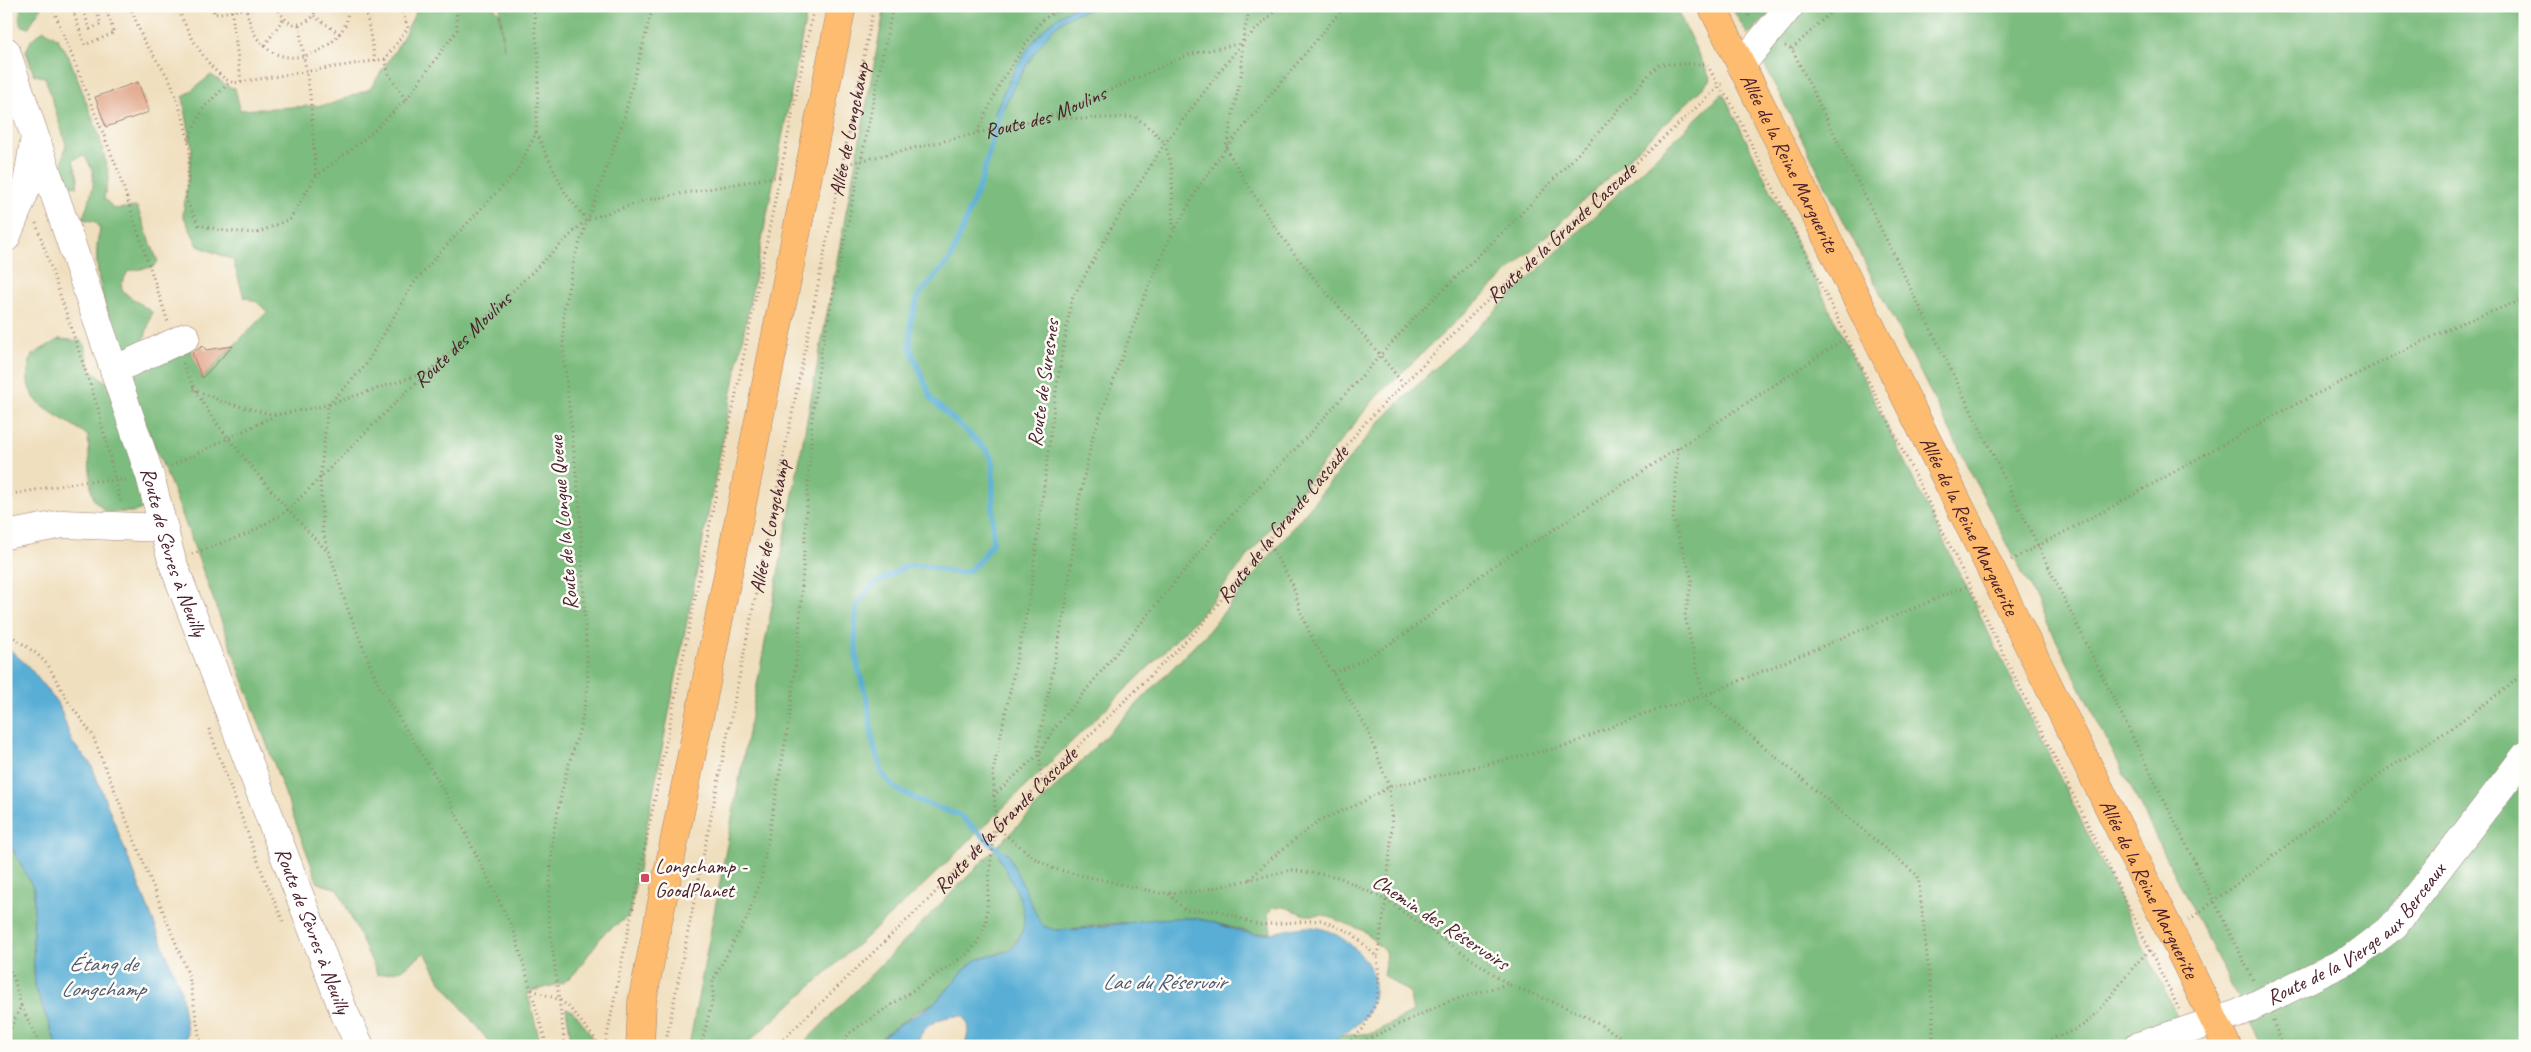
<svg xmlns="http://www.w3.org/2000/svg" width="2531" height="1052" viewBox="0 0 2531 1052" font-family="Caveat,sans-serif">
  <rect width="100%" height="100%" fill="#fdfcf7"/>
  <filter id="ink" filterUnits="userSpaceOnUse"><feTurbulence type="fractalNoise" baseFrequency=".02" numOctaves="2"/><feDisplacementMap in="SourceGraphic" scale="10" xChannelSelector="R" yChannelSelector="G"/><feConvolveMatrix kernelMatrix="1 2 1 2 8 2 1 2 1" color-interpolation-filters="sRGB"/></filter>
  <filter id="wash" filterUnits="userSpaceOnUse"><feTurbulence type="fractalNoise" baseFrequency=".0096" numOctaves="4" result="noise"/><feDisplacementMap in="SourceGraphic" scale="20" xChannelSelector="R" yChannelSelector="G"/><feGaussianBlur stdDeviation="1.12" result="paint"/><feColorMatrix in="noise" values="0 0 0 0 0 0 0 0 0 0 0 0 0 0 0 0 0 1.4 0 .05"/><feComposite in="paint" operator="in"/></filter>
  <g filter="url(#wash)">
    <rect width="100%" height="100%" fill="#f0dfbe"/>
    <!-- forest -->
    <g fill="#7bbc7e" stroke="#626e54">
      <path d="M22,6H42L28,28L21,25L19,18Z"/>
      <path d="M419,6H492L499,12L504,49L500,6H808L629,916L604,933L575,973L563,983L527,992L540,1041L535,1046H492L439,979L425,952L402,970L378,975L338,889L318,883L172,487L127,381L137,364L188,342L202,378L267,312L257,302L244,297L233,260L198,246L183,215L192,148L183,97L211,75L229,87L235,88L240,110L328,105L370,89L400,43Z"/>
      <path d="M885,6H1675L1711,80L1376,397L1202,613L1153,663L912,896L744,1046H689Z"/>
      <path d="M1731,6H1778L1748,35Z"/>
      <path d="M1806,6H2525V1046H2262L1761,58Z"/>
      <path d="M44,30L57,38L69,57L99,135L109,176L104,198L114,209L137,207L158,262L153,267L128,271L121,285L123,292L152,312L141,351L121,353C108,312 89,271 100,229L96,222L83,219C89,195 103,178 83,155L73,160L78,178L77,187L66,184L62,164L66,144L45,77L34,75L26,51L32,39Z"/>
      <path d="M1723,93L2192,1046H1325L1339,1036L1373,1033L1413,1012L1409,992L1383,975L1387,954L1364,931L1324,915H1305L1285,907H1273L1268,914L1271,932L1256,934L1204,920L1117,923L1065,930L1023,932L1010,949L999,953L962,973L935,1002L913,1014L882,1037L875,1046H801L1205,635L1382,419Z"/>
      <path d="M59,339L81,341L84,345L91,370L110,385L146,499L144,508L134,512H106L94,500L91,489L88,436C58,411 14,407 32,355Z"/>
      <path d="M6,837L34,889L33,946L35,986L57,1046H6Z"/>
      <path d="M566,1008C578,1011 590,1035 597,1046H572Z"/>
    </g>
    <!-- water -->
    <g fill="#59aed5" stroke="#526680">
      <path d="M1077,6H1105C1093,9 1079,11 1068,17C1041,33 1015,85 1001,113L994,114C1012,73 1033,25 1077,6Z"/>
      <path d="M6,646L29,667L59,705L72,742L91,764L181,991L187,1031L186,1046H57L35,986L33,946L34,889L6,837Z"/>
      <path d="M1007,852L1040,922L1044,926L1054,930C1099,931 1144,916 1190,918C1212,919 1233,932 1256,934C1273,935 1291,927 1309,927C1335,927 1363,951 1373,974C1374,978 1374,984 1374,989C1374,1020 1347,1031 1325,1046H965L969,1027L964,1016C943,1015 921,1023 917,1046H875C892,1024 917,1017 936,1001C950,989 959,973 973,962C984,954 1002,957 1012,948C1019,941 1024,931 1024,921C1025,898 1006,875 998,854Z"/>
    </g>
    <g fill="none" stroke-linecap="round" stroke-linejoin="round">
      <!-- stream -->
      <path stroke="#59aed5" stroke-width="5.5" d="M1001,107L982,179L950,260L918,296L911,321L910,348L932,400L988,451L993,465V542L980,560L968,571L957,573L925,566H906L870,587L856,607L855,634L857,663L868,704L873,743L883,775L896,789L922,802L959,815L1001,852L1005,859"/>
    </g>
    <g id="blocks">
      <!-- building -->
      <g fill="#e4ac92">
        <path d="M138,82L149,112L106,127L95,97Z"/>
        <path d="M203,346L206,350L233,346L202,378L192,353Z"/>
      </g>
    </g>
  </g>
  <g filter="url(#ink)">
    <use href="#blocks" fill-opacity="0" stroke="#9d7f74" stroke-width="1"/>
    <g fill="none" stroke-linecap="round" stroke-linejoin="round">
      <defs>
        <g id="minor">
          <path id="s5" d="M6,51L150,476L172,561L344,1012L360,1046"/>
          <path d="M1741,65L1790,6"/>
          <path d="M6,238L26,189L34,142"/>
          <path d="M114,370L186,337"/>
          <path d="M6,535L63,524L164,528"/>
          <path id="s6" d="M2138,1046L2237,1014L2350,959L2395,925L2525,756"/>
        </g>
        <g id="major">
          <path id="s7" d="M1712,6L2227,1046"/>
          <path d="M640,1046L642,1002L842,6"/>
        </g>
      </defs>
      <!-- minor casing -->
      <use href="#minor" stroke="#9d7f74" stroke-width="29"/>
      <!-- major casing -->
      <use href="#major" stroke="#9d7f74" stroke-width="29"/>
      <!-- path -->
      <g stroke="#9d7f74" stroke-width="3" stroke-dasharray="1 4" stroke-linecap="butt">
        <path d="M52,6L117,168L168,322"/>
        <path d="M71,6L85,45L114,33L105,6"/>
        <path d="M130,6L143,39L171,82L184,121L190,150L186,200L199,225L225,231L257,233L290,219L316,176L366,138L406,100L457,30L456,6"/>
        <path d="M177,6C185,28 210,76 234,83L385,59L408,28L401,6"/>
        <path d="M213,6L214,14L262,6"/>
        <path d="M231,6L241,81"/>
        <path d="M246,6C249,24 255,42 272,52C298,66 333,50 345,25C348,20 347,12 348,6"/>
        <path d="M277,6C286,26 297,30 314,16L315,6"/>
        <path d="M365,6L375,61"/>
        <path d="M1250,6L1242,43V70L1226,148C1247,185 1270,222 1296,256C1331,300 1370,340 1403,384"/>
        <path d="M1744,6L1750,18"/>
        <path d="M74,14L83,10L90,29L101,24L94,6"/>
        <path d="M314,16L340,34"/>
        <path d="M299,25L310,94L316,176"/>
        <path d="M265,45L283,19"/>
        <path d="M1785,46L1792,49L2254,982"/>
        <path d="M1792,49L1837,6"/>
        <path d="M385,59L389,75L406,100"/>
        <path d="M1051,116L1081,119L1135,117L1152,130L1165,143L1172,169L1173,232"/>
        <path d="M977,132L1001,82L1041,21L1064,6"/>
        <path d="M536,133L565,193L586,219"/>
        <path d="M188,141L204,107L230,82"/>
        <path id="s1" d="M842,165L1050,116L1191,54L1242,43"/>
        <path d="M36,223L98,408L121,504"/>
        <path d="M183,363C197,400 220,428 245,459C272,492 299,523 329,553"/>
        <path d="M430,371L328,405L320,479L323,533L348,610L378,684L445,792L514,931L547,1046"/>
        <path d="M193,389L223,402L275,415"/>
        <path d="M1678,448L1673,520L1692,579L1685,616L1703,696L1918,876L1933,1009V1046"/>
        <path d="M171,466L276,415L328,405L365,366L413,284L441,251L517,171L536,133L539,65L533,6"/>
        <path d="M6,495L87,481L127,480"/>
        <path d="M1267,541L1293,585L1300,611L1313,640L1368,730L1389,787L1392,828L1386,900L1377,957"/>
        <path id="s2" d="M192,554L250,533L287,511L402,396L430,371L586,220L646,200L780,176"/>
        <path d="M2011,560L2110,508L2280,412L2454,326L2525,299"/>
        <path d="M6,632L37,654L48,665L69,703L92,734L189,976L201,1046"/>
        <path d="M1333,672C1356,666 1372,655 1391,643C1442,610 1486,564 1541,538L1846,338"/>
        <path d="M209,729L265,880L283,921"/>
        <path d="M1042,781L1038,746L1066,604L1079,500L1093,436L1143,300L1167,244L1198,188L1226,148L1345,6"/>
        <path d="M993,796L1039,754L1053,730L1221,526L1303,441L1416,316L1517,218L1608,122L1652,71L1660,64H1707L1719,87L1730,101L2179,1009"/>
        <path d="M996,827L1034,858L1054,869L1160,893L1195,892L1292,870L1339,877L1386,900L1508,984L1582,1014L1636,1046"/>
        <path d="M1250,879L1269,860L1320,820L1359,804L1389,787L1566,746L1637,716L1703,696L1969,585"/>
        <path d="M1169,894L1185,910L1218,911L1259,925L1321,920L1352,933L1377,957L1379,975L1376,1003L1363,1029L1345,1046"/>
        <path d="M2189,920L2389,768L2447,731L2508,687L2525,670"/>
        <path d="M6,962L14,978L21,1006L6,1038"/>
        <path d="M532,990L560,1000L569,1007L601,1046"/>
        <path d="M21,1006L41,1046"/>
        <path d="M2273,1021L2283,1046"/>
        <path d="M565,1046L548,913L553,834L566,773L581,725L588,685L580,510L563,349L564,309L575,256L624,118L653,6"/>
        <path d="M605,1046L814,6"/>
        <path id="s3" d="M665,1046L874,6"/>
        <path d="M701,1046L713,998V980L748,916L761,879L789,721L799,636L812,418L821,353L893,6"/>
        <path id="s4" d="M776,1046L929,899L996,827L1200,627L1267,541L1366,422L1474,313L1725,81"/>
        <path d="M844,1046L848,1034L967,954L978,942L986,923L990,867L996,827L993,772L1030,596L1056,391L1071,301L1110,230L1165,143L1242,43L1280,6"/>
        <path d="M1353,1046L1447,1002L1507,984"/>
        <path d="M2037,1046C2051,1037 2076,1032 2086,1023C2111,1002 2126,971 2150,950"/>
      </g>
      <!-- minor -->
      <use href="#minor" stroke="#fff" stroke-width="28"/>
      <!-- major -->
      <use href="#major" stroke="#fdbc70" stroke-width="28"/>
    </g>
  </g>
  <!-- markers -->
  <rect fill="#d1495b" stroke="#fdfcf7" stroke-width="2" x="640" y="873" width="10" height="10" rx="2.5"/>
  <g text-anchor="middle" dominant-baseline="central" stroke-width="5" stroke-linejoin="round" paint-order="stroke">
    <!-- street labels -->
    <g font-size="21" fill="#4a1f2b" stroke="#fdfcf7">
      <text stroke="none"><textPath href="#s1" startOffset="210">Route des Moulins</textPath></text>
      <text stroke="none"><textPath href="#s3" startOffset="935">Allée de Longchamp</textPath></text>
      <text stroke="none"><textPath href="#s7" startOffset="175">Allée de la Reine Marguerite</textPath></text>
      <text stroke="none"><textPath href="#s4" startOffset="1132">Route de la Grande Cascade</textPath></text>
      <text stroke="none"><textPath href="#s2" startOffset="350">Route des Moulins</textPath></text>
      <text transform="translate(1043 383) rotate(-82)">Route de Suresnes</text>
      <text transform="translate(563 523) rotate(-95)">Route de la Longue Queue</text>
      <text stroke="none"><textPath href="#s4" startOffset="728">Route de la Grande Cascade</textPath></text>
      <text stroke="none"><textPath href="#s3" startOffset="530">Allée de Longchamp</textPath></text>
      <text stroke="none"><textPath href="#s7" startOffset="580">Allée de la Reine Marguerite</textPath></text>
      <text stroke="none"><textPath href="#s5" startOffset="528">Route de Sèvres à Neuilly</textPath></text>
      <text stroke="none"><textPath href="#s4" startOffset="322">Route de la Grande Cascade</textPath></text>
      <text stroke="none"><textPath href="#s7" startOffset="985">Allée de la Reine Marguerite</textPath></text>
      <text transform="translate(1441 922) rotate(33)">Chemin des Réservoirs</text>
      <text stroke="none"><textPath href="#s5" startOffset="932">Route de Sèvres à Neuilly</textPath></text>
      <text stroke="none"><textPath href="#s6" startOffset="250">Route de la Vierge aux Berceaux</textPath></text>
    </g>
    <!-- poi labels -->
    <g font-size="21" fill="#4a1f2b" stroke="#fdfcf7" text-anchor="start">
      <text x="655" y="866">Longchamp -<tspan x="655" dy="24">GoodPlanet</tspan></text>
    </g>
    <!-- water labels -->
    <g font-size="22" font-style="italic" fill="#50586f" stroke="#fdfcf7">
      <text x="103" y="964">Étang de<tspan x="103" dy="25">Longchamp</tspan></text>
      <text x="1164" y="982">Lac du Réservoir</text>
    </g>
  </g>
  <!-- margin -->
  <rect width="2531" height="1052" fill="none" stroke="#fdfcf7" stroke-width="25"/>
</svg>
